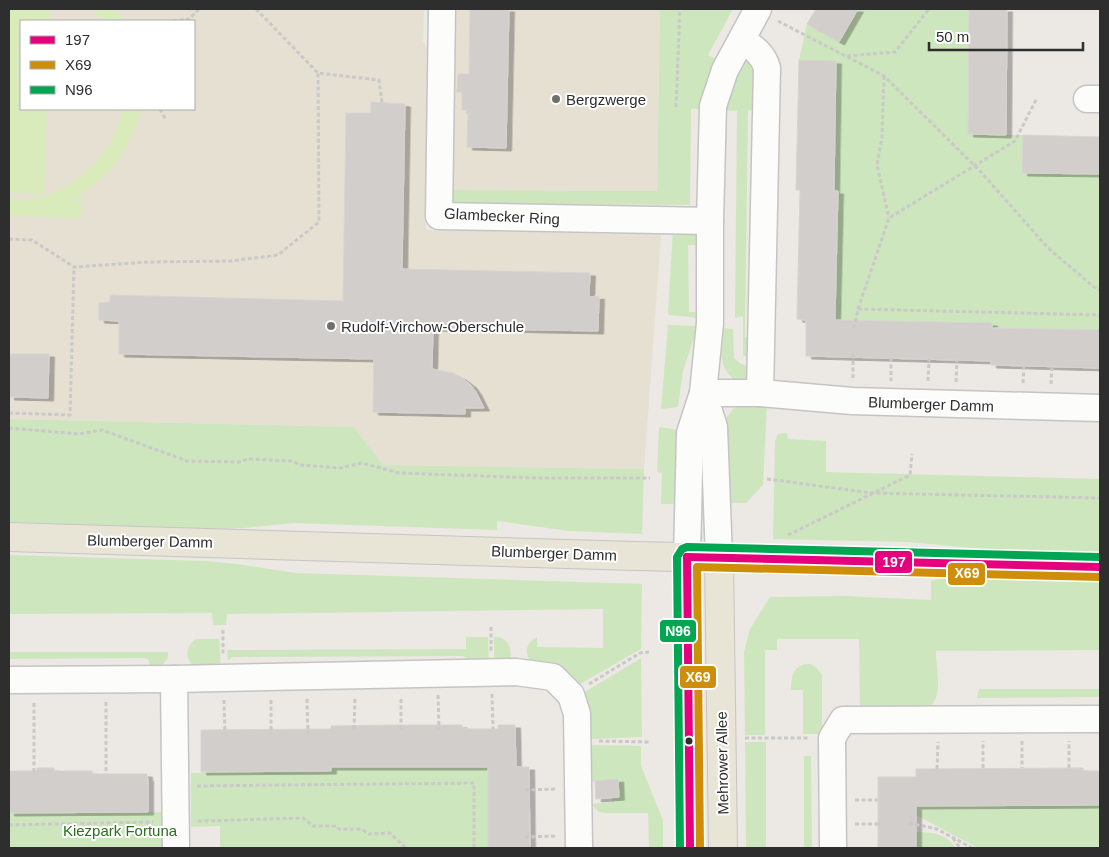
<svg xmlns="http://www.w3.org/2000/svg" width="1109" height="857" viewBox="0 0 1109 857" font-family="Arial,sans-serif">
  <defs>
    <filter id="shadow"><feDropShadow dx="5.5" dy="3" stdDeviation="0" flood-color="#0004"/></filter>
  </defs>
  <rect width="100%" height="100%" fill="#ece8e4"/>
  <!-- education -->
  <g fill="#e6e0d3" fill-rule="evenodd">
    <path d="M9,9H424L423,41L427,47L426,230L661,235L644,469L383,465L354,427L9,419ZM21,21H194V109H21Z"/>
    <path d="M455,9H660L657,191L451,190Z"/>
  </g>
  <!-- green -->
  <g fill="#cee6be">
    <path d="M660,9H733L708,55L720,61L704,109H691L690,205L451,203V190L657,191Z"/>
    <path d="M858,9H969L968,134L1023,135L1079,174H1100V330L992,328L835,320L838,192L834,191L836,62L799,60L807,24L839,42Z"/>
    <path d="M748,57L756,58L759,110H748L745,337H756L754,357L743,356V316L735,318L737,111L724,110L742,61Z"/>
    <path d="M673,230H691L701,236V245H688L689,312H702L699,318L669,315L668,312Z"/>
    <path d="M668,325L698,326L683,371L678,407L661,409Z"/>
    <path d="M722,328L733,329L734,358C741,365 745,366 754,367C749,376 747,381 735,380C717,367 722,348 722,328Z"/>
    <path d="M767,403L763,485L746,503H726L723,422L733,409L741,404Z"/>
    <path d="M9,419L354,427L383,465L644,469L642,534L569,531L497,521V530L293,523L244,528L213,529L9,522Z"/>
    <path d="M659,427L679,430L680,504H661L662,473L657,472Z"/>
    <path d="M787,433L788,439L826,441V472L1100,479V554L1004,551L909,542L773,539L775,441L778,434Z"/>
    <path d="M9,555L207,561L237,564L296,573L642,584L641,649L575,687L531,662C524,652 526,643 537,637V647L603,648V609L227,614L226,625H213L212,613L9,614Z"/>
    <path d="M1100,576V650L936,651C936,669 944,697 928,709L860,711L859,639H777V650H765V735H745L744,652L750,629L770,597L844,596L931,600V581L951,577Z"/>
    <path d="M466,637H488L489,668L467,669L466,658L463,656L237,657H232L228,661L227,650L466,649Z"/>
    <path d="M494,637C508,637 512,647 510,659L494,668Z"/>
    <path d="M196,639H219L221,670L193,667C185,656 185,647 196,639Z"/>
    <path d="M9,652H168V658L157,671H152L148,659L144,658L9,659Z"/>
    <path d="M641,658L642,737L590,739L580,695Z"/>
    <path d="M810,664L816,667L822,675V734H803V690H791C791,677 793,664 810,664Z"/>
    <path d="M979,689H1100V697L977,698Z"/>
    <path d="M745,742H766V848H746Z"/>
    <path d="M589,745L641,746V766L663,820V848H649L648,813H605L599,812L591,804L612,802L611,798L619,797L618,779L590,782Z"/>
    <path d="M804,756H811L812,848H804Z"/>
    <path d="M478,758V767H488V848H220V826L191,827V773L239,772L240,769L257,772L331,771V767H368L386,763L387,767H461Z"/>
    <path d="M1100,805V848H978L916,815V806Z"/>
    <path d="M168,812L169,848H9V813Z"/>
    <path d="M916,832C932,832 946,834 956,848H916Z"/>
  </g>
  <!-- pitch -->
  <g fill="#d9eabb">
    <path d="M9,9H49V21H21V109H47L44,194L9,193Z"/>
    <path d="M92,9H115L124,21H103Z"/>
    <path d="M122,109H140C139,118 136,126 132,135C120,164 99,183 74,199L82,200V218L9,216V199C17,199 27,200 36,198C75,191 117,149 122,109Z"/>
  </g>
  <!-- building -->
  <g fill="#d1cecb" stroke="#d7d4d0" filter="url(#shadow)">
    <path d="M470,9H509L506,148L467,147L468,110H462V92H457L458,74H469Z"/>
    <path d="M816,9H858L839,42L807,24Z"/>
    <path d="M969,9H1007L1006,135L968,134Z"/>
    <path d="M799,60L836,61L834,191H838L835,320L992,323V328L1100,330V368L991,365V361L806,356V320L797,319L800,190H796Z"/>
    <path d="M371,102L405,104L402,269L590,273L589,297L599,296L598,331L433,328L432,369L453,373L462,378L471,385L476,392L484,408H465V414L373,412L374,359L119,354V321L99,320V303L110,302V295L343,301L346,113H371Z"/>
    <path d="M1023,135L1100,137V174L1022,173Z"/>
    <path d="M9,354H49L48,398L9,397Z"/>
    <path d="M390,725H462V729H498V725H515L516,767H529L530,848H488V767H331V771L201,772V730L331,729V726Z"/>
    <path d="M37,768H54V771H92V774H147V778H148V812L9,813V771H37Z"/>
    <path d="M1083,768V771H1100V805L916,806V848H878V777H916V769Z"/>
    <path d="M618,779L619,797L596,799L595,781Z"/>
  </g>
  <g fill="none" stroke-linecap="round" stroke-linejoin="round">
    <defs>
      <g id="minor">
        <path d="M442,9L439,216L710,221"/>
        <path d="M742,40C754,48 763,54 767,68L760,393"/>
        <path d="M1087,99H1100"/>
        <path d="M703,393H760L852,401L1100,408"/>
        <path d="M703,393L714,427L719,558"/>
        <path d="M687,557L690,433L703,393L710,323V221L713,106L725,70L758,9"/>
        <path d="M174,679L176,848"/>
        <path d="M9,680L174,679L516,672L553,677L571,695L577,714L579,848"/>
        <path d="M833,848L832,738L843,720L1100,719"/>
      </g>
      <g id="major">
        <path d="M9,537L635,556L1100,567"/>
        <path d="M687,557L690,848"/>
        <path d="M719,558L723,848"/>
      </g>
    </defs>
    <!-- minor casing -->
    <use href="#minor" stroke="#c5c4c5" stroke-width="29"/>
    <!-- major casing -->
    <use href="#major" stroke="#c6c5c4" stroke-width="30"/>
    <!-- path -->
    <g stroke="#c9c9c8" stroke-width="3" stroke-dasharray="4 2.5" stroke-linecap="butt">
      <path d="M256,9L318,73"/>
      <path d="M173,21L189,19L199,9"/>
      <path d="M778,21L884,76L981,172L1048,248L1094,287L1100,290"/>
      <path d="M847,56L895,52L929,9"/>
      <path d="M884,76L882,137L877,165L889,218"/>
      <path d="M676,107L680,9"/>
      <path d="M160,109L166,120"/>
      <path d="M9,239L32,240L74,267L149,262L230,261L278,255L319,222L318,73L379,80L382,103"/>
      <path d="M858,309L1100,315"/>
      <path d="M854,328L858,309L889,218L1015,141L1037,98"/>
      <path d="M891,358V381"/>
      <path d="M853,378V354"/>
      <path d="M928,381L929,359"/>
      <path d="M956,382L957,360"/>
      <path d="M1023,383L1024,366"/>
      <path d="M1051,384L1052,367"/>
      <path d="M9,413L70,415L74,267"/>
      <path d="M9,428L79,434L102,430L187,461L241,462L247,459L293,461L299,465L340,468L362,463L399,473L537,478H650"/>
      <path d="M767,479L872,493L1100,498"/>
      <path d="M788,535L910,475L912,454"/>
      <path d="M491,627V651"/>
      <path d="M223,630V656"/>
      <path d="M589,684L640,653L649,652"/>
      <path d="M492,694L493,729"/>
      <path d="M438,695L439,729"/>
      <path d="M307,699L308,734"/>
      <path d="M224,700L225,734"/>
      <path d="M271,700V734"/>
      <path d="M106,702V774"/>
      <path d="M34,703V775"/>
      <path d="M354,729L355,697"/>
      <path d="M401,729V697"/>
      <path d="M745,738H809"/>
      <path d="M599,741L650,742"/>
      <path d="M1022,741V768"/>
      <path d="M983,768V741"/>
      <path d="M1069,768V741"/>
      <path d="M937,769L938,742"/>
      <path d="M197,786L474,783V848"/>
      <path d="M525,790L555,789"/>
      <path d="M855,800H878"/>
      <path d="M198,821L303,818L313,826H336L339,829H361L369,834L390,833L406,848"/>
      <path d="M909,823L937,829L972,848"/>
      <path d="M855,824H882"/>
      <path d="M9,825L153,822"/>
      <path d="M525,837L556,836"/>
      <path d="M953,838L960,848"/>
    </g>
    <!-- minor -->
    <use href="#minor" stroke="#fcfcfb" stroke-width="26"/>
    <!-- major -->
    <use href="#major" stroke="#e8e4d6" stroke-width="28"/>
    <defs>
      <g id="bus-1">
        <path d="M687,557L1100,567"/>
        <path d="M687,557L690,848"/>
      </g>
      <path id="bus-2" d="M700,848L697,567L1100,577"/>
      <path id="bus-3" d="M680,848L677,557L682,549L687,547L1100,557"/>
    </defs>
    <!-- bus-1 casing -->
    <use href="#bus-1" stroke="#fff" stroke-width="11"/>
    <!-- bus-2 casing -->
    <use href="#bus-2" stroke="#fff" stroke-width="11"/>
    <!-- bus-3 casing -->
    <use href="#bus-3" stroke="#fff" stroke-width="11"/>
    <!-- bus-1 -->
    <use href="#bus-1" stroke="#e5007d" stroke-width="8"/>
    <!-- bus-2 -->
    <use href="#bus-2" stroke="#cf8e09" stroke-width="8"/>
    <!-- bus-3 -->
    <use href="#bus-3" stroke="#00a651" stroke-width="8"/>
  </g>
  <!-- markers -->
  <g fill="#706f6e" stroke="#fff" stroke-width="2">
    <circle cx="556" cy="99" r="5"/>
    <circle cx="331" cy="326" r="5"/>
  </g>
  <circle fill="#2e2e2e" stroke="#fff" stroke-width="2" cx="689" cy="741" r="4.5"/>
  <g text-anchor="middle" dominant-baseline="central" stroke-width="4" stroke-linejoin="round" paint-order="stroke">
    <!-- poi labels -->
    <g font-size="15" fill="#2e2e2e" stroke="#fff" text-anchor="start">
      <text x="566" y="99">Bergzwerge</text>
      <text x="341" y="326">Rudolf-Virchow-Oberschule</text>
    </g>
    <!-- street labels -->
    <g font-size="15" fill="#2e2e2e" stroke="#fff">
      <text transform="translate(502 216) rotate(3)">Glambecker Ring</text>
      <text transform="translate(931 404) rotate(2)">Blumberger Damm</text>
      <text transform="translate(150 541) rotate(1)">Blumberger Damm</text>
      <text transform="translate(554 553) rotate(2)">Blumberger Damm</text>
      <text transform="translate(722 763) rotate(-91)">Mehrower Allee</text>
    </g>
    <!-- park labels -->
    <g font-size="15" fill="#2c6e1b" stroke="#fff">
      <text x="120" y="830">Kiezpark Fortuna</text>
    </g>
  </g>
  <g stroke="#fff" stroke-width="2">
    <rect x="874" y="550" width="39" height="24" rx="5" fill="#e5007d"/>
    <rect x="947" y="562" width="39" height="24" rx="5" fill="#cf8e09"/>
    <rect x="659" y="619" width="38" height="24" rx="5" fill="#00a651"/>
    <rect x="679" y="665" width="38" height="24" rx="5" fill="#cf8e09"/>
  </g>
  <g font-size="14" text-anchor="middle" font-weight="bold" fill="#fff">
    <text x="894" y="567">197</text>
    <text x="967" y="578">X69</text>
    <text x="678" y="636">N96</text>
    <text x="698" y="682">X69</text>
  </g>
  <!-- border -->
  <rect width="1109" height="857" fill="none" stroke="#2e2e2e" stroke-width="20"/>
  <!-- legend -->
  <rect x="20" y="20" width="175" height="90" fill="#ffffff" stroke="#ababab"/>
  <rect x="30" y="36" width="25" height="8" fill="#e5007d" stroke="#ababab"/>
  <text x="65" y="45" font-size="15" fill="#2e2e2e">197</text>
  <rect x="30" y="61" width="25" height="8" fill="#cf8e09" stroke="#ababab"/>
  <text x="65" y="70" font-size="15" fill="#2e2e2e">X69</text>
  <rect x="30" y="86" width="25" height="8" fill="#00a651" stroke="#ababab"/>
  <text x="65" y="95" font-size="15" fill="#2e2e2e">N96</text>
  <!-- scale -->
  <path d="M929 42v8h154v-8" fill="none" stroke="#2e2e2e" stroke-width="2.5"/>
  <text x="936" y="42" font-size="15" fill="#2e2e2e" stroke="#ffffff" stroke-width="4" paint-order="stroke">50 m</text>
</svg>
